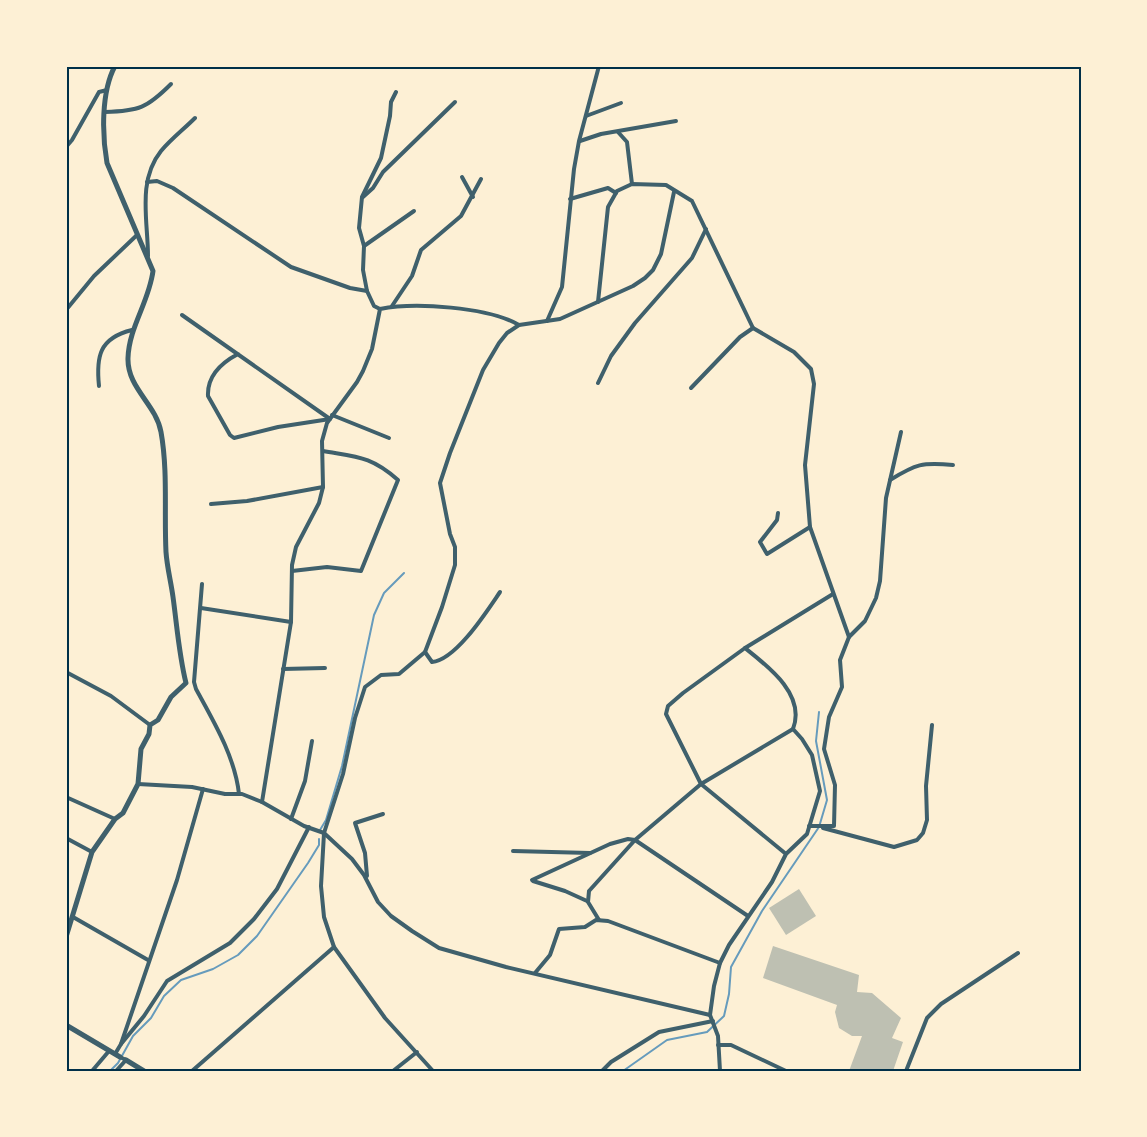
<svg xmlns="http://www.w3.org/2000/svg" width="1147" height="1137" viewBox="0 0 1147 1137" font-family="Roboto,sans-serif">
  <rect width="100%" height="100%" fill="#fdf0d5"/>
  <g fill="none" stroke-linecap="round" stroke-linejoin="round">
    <!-- stream -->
    <g stroke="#669bbc" stroke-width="2">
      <path d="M320,830L326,820L342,766L374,615L384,593L404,573"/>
      <path d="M110,1071L118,1063L133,1036L151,1018L164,996L181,980L213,969L238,955L257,936L308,863L319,845V839"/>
      <path d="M623,1071L667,1040L707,1032L724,1016L729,994L731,967L762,911L819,827L827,800L816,741L819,712"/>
    </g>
  </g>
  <!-- building -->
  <g fill="#bec0b2">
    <path d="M799,889L816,916L786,935L769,908Z"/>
    <path d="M773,946L859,975L857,992L872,993L901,1018L892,1038L903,1042L893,1071H849L862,1036H852L839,1028L835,1012L837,1005L763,978Z"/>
  </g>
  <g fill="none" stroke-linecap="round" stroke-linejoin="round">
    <!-- minor -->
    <g stroke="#3f606c" stroke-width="4">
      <path d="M105,112C139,111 147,108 171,84"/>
      <path d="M586,116L621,103"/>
      <path d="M618,132L627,142L632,184"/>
      <path d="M580,141L601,134L676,121"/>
      <path d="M66,147L72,140L99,92L107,90"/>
      <path d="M462,177L473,197"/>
      <path d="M147,182L157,181L173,188L291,267L350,288L367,291"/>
      <path d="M363,197L373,188L383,172L455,102"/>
      <path d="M570,199L608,188L616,193"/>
      <path d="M364,246L414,211"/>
      <path d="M148,256C148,221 137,181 161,151C171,139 184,129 195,118"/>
      <path d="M598,302L608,207L617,191L632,184L666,185L692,201L753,328L794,352L811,369L814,384L805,465L810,527L849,637L840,660L842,687L829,717L824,749L835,785L834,826H809"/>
      <path d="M392,306L412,276L421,250L461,216L481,179"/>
      <path d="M380,309L374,306L367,291L363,270L364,246L359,228L362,197L381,158L390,116L391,102L396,92"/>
      <path d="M66,310L94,276L137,235"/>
      <path d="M182,315L330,419L278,427L234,438L230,435L208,396C207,376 221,363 238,354"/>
      <path d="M547,321L562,287L574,169L579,141L599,66"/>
      <path d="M598,383L611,356L635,323L692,258L706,229"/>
      <path d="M99,386C96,357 99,338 132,330"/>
      <path d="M691,388L740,337L753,328"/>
      <path d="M332,415L389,438"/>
      <path d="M890,480C916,464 922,462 953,465"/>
      <path d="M211,504L247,501L323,487"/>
      <path d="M778,513L777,520L760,542L767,554L810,527"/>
      <path d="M292,571L327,567L361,571L398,480C371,456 357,457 323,451"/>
      <path d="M202,584L194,682L196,689C214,722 235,757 239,794"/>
      <path d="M201,608L291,622"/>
      <path d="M849,637L865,621L876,598L880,581L886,498L901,432"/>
      <path d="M745,648L833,594"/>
      <path d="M425,652L432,662C456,660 487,611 500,592"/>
      <path d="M283,669L325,668"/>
      <path d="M66,672L111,696L150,725"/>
      <path d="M138,784L192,787L225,794H242L262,802L304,826L324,833L352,859L364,875L378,902L391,916L412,931L439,948L506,967L710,1015"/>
      <path d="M66,797L115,819"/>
      <path d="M262,802L291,622L292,565L296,547L319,503L323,487L322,441L327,423L357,382L363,371L372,349L380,309C415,302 488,307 519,325"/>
      <path d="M291,819L305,781L312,741"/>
      <path d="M823,828L894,847L917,840L923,833L927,820L926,786L932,725"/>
      <path d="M66,838L92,852"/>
      <path d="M513,851L590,853"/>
      <path d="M367,876L365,853L355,823L383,814"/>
      <path d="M532,880L610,844L628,839L635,840L748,916"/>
      <path d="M533,881L565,891L587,901"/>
      <path d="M73,917L148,960"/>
      <path d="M599,920L588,902L589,891L635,840L701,784L793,729"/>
      <path d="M334,947L324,917L321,886L324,833L343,774L355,718L365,687L381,675L399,674L425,652L442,607L455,565V547L450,534L440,483L450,453L483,370L499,343L507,333L519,325L560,319L633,286L645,278L653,270L661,254L674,192"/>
      <path d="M535,973L550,955L559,929L585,927L596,920L608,921L720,963"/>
      <path d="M121,1044L144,1016L167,981L230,943L254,919L277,889L309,827"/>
      <path d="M718,1045H731L786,1071"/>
      <path d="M115,1054L121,1044L177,880L203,789"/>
      <path d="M92,1071L109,1051"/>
      <path d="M116,1071L126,1060L120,1057"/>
      <path d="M192,1071L334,947L385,1018L433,1071"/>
      <path d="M393,1071L417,1052"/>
      <path d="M602,1071L611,1062L659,1032L713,1021"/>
      <path d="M720,1071L718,1036L710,1015L714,986L720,963L729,945L772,882L786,854L807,834L820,791L812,755L802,739L793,729C806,695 769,667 745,648L683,693L668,706L666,714L701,784L786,854"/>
      <path d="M906,1071L927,1018L941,1004L1018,953"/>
    </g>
    <!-- tertiary -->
    <g stroke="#3f606c" stroke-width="5">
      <path d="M66,937L92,852L115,819L123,813L138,784L141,749L149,734L150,725L158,720L171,697L186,683C179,655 177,626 173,597C171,582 167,567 166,552C164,512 168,471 161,432C156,404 127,388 128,358C129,327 149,302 153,271L107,163C102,135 101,92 115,66"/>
      <path d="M66,1025L120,1057"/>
      <path d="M126,1060L144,1071"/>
    </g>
  </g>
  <!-- border -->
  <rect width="1147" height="1137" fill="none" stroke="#fdf0d5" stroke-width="135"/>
  <rect x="68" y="68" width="1012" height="1002" fill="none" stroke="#003049" stroke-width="2"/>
</svg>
